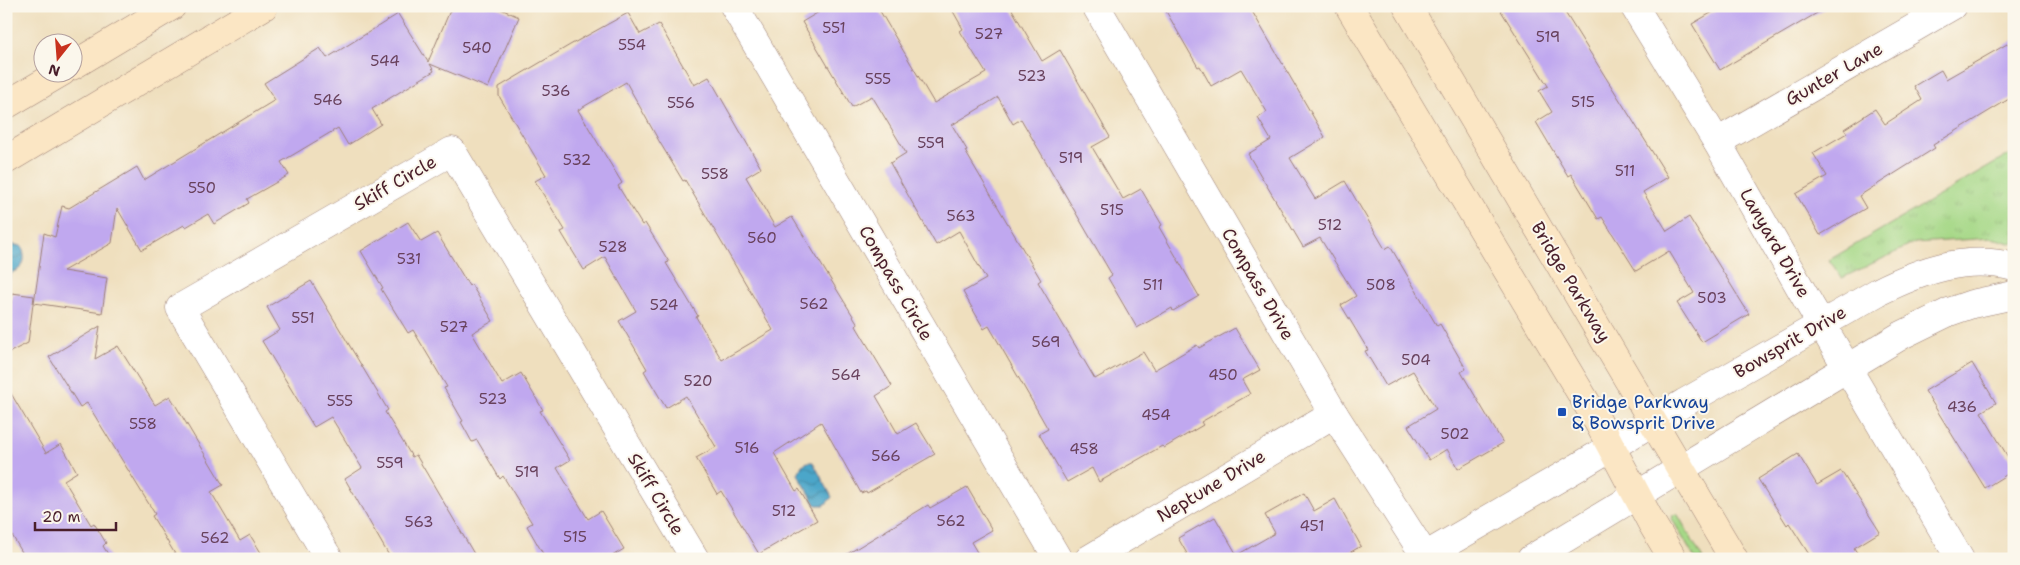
<svg xmlns="http://www.w3.org/2000/svg" width="2020" height="565" viewBox="0 0 2020 565" font-family="'Shantell Sans',sans-serif">
  <defs>
    <pattern id="park-tufts" width="24" height="20" patternUnits="userSpaceOnUse" patternTransform="scale(1.25)"><rect width="24" height="20" fill="#a6d887"/><path d="M3 7l-1-3M5 7V3M7 7l1-3M15 17l-1-3M17 17v-4M19 17l1-3" fill="none" stroke="#90b975"/></pattern>
    <pattern id="water-waves" width="16" height="10" patternUnits="userSpaceOnUse" patternTransform="scale(1.25)"><rect width="16" height="10" fill="#4ba6c9"/><path d="M0 5q4-4 8 0t8 0" fill="none" stroke="#4087a3"/></pattern>
  </defs>
  <rect width="100%" height="100%" fill="#fbf7ec"/>
  <filter id="ink" filterUnits="userSpaceOnUse"><feTurbulence type="fractalNoise" baseFrequency=".02" numOctaves="2"/><feDisplacementMap in="SourceGraphic" scale="10" xChannelSelector="R" yChannelSelector="G"/><feConvolveMatrix kernelMatrix="1 2 1 2 8 2 1 2 1" color-interpolation-filters="sRGB"/></filter>
  <filter id="wash" filterUnits="userSpaceOnUse"><feTurbulence type="fractalNoise" baseFrequency=".0096" numOctaves="4" result="noise"/><feDisplacementMap in="SourceGraphic" scale="20" xChannelSelector="R" yChannelSelector="G"/><feGaussianBlur stdDeviation="1.12" result="paint"/><feColorMatrix in="noise" values="0 0 0 0 0 0 0 0 0 0 0 0 0 0 0 0 0 1.4 0 .05"/><feComposite in="paint" operator="in"/></filter>
  <g filter="url(#wash)">
    <rect width="100%" height="100%" fill="#efdfbe"/>
    <!-- grass -->
    <path fill="#a6d887" stroke="#787c59" d="M1676,514L1678,515L1703,559H1695L1672,519L1673,515Z"/>
    <!-- park -->
    <path fill="url(#park-tufts)" stroke="#787c59" d="M2014,152V244L1992,238L1915,243L1842,278L1829,260Z"/>
    <!-- water -->
    <g fill="url(#water-waves)" stroke="#4a627a">
      <path d="M6,243L21,246C25,253 26,264 19,269C17,271 14,271 12,273C8,277 11,280 6,283Z"/>
      <path d="M808,462H813L832,497L825,505H816L798,474L802,465Z"/>
    </g>
    <g id="blocks">
      <!-- building -->
      <g fill="#c0a8ef" fill-rule="evenodd">
        <path d="M452,6H494L519,17L488,88L430,64L434,71L372,109L381,124L348,145L338,128L281,162L289,175L247,199L249,203L214,224L208,214L186,227L184,225L142,250L117,208L112,243L63,271L107,278L102,313L34,303L44,233L55,237L62,206L69,208L137,167L144,180L275,100L264,83L320,48L327,58L398,14L428,62Z"/>
        <path d="M829,6H877L934,103L986,73L960,31L963,29L950,6H1010L1042,61L1060,50L1110,137L1092,147L1123,199L1141,189L1162,225L1159,227L1199,296L1173,311L1172,308L1137,328L1108,278L1112,275L1021,119L1013,124L998,97L952,125L967,150L965,151L1041,280L1038,282L1095,379L1143,352L1154,370L1197,345L1199,348L1235,328L1260,370L1242,380L1250,394L1201,422L1203,425L1164,448L1162,446L1099,482L1092,468L1067,482L1039,434L1048,429L989,326L984,329L963,292L986,279L959,231L936,245L890,163L906,153L872,96L852,107L802,22Z"/>
        <path d="M1163,6H1249L1325,137L1290,158L1315,199L1345,181L1385,249L1390,246L1437,326L1440,324L1466,369L1461,372L1503,443L1458,469L1447,449L1429,460L1408,426L1436,409L1413,371L1386,386L1365,351L1368,350L1341,305L1356,296L1320,238L1303,247L1248,154L1271,140L1258,118L1267,112L1241,69L1211,86L1200,66L1198,67Z"/>
        <path d="M1498,6H1561L1668,177L1643,192L1667,231L1689,217L1749,314L1702,342L1677,303L1694,293L1669,251L1636,271L1602,217L1598,219L1571,174L1568,176L1536,122L1552,112L1539,91L1548,86Z"/>
        <path d="M1723,6H1829L1720,70L1692,24Z"/>
        <path d="M628,13L640,34L659,24L694,85L709,77L761,168L746,177L775,227L792,217L858,324L856,326L892,386L876,396L898,434L916,423L935,454L867,493L866,491L861,493L821,422L774,453L796,491L799,489L817,520L759,554L721,491L717,494L696,458L716,447L686,396L666,408L644,371L647,369L619,321L636,311L605,257L584,270L561,232L565,230L535,181L546,175L499,96V87L570,45ZM626,82L659,141L683,181L685,180L773,330L722,360L696,317L698,316L666,263L669,262L645,223L642,225L618,186L622,183L578,110Z"/>
        <path d="M2014,40V96L1933,145L1935,148L1859,196L1866,208L1820,235L1796,194L1827,176L1813,153L1847,133L1844,129L1875,109L1885,124L1922,100L1914,86L1941,70L1946,79Z"/>
        <path d="M408,222L421,242L437,233L469,286L471,284L493,321L472,333L502,384L521,373L543,410L540,411L570,460L557,468L588,519L601,511L624,549L607,559H546L527,526L532,523L503,476L500,479L477,440L472,442L461,422L463,421L444,388L447,387L413,330L408,333L381,289L383,288L361,251Z"/>
        <path d="M311,281L388,410L385,412L412,457L416,455L477,559H391L373,528L345,479L362,468L331,417L314,427L262,341L280,330L267,307Z"/>
        <path d="M12,293L34,296L28,343L6,354V338Z"/>
        <path d="M100,326L95,359L118,346L155,405L170,396L223,485L211,492L240,541L250,535L265,559H178L152,516L155,514L87,403L80,407L49,357Z"/>
        <path d="M1972,363L1996,403L1981,412L2014,467V470L1985,488L1925,391Z"/>
        <path d="M6,385L46,453L61,444L77,472L64,480L91,525L94,523L106,543L103,546L111,559H26L6,525Z"/>
        <path d="M1798,454L1817,485L1841,471L1880,532L1854,548L1861,559H1812L1789,523L1787,525L1758,479Z"/>
        <path d="M967,487L992,530L971,542L981,559H839L928,505L930,508Z"/>
        <path d="M1304,493L1314,511L1335,499L1361,546L1339,559H1190L1178,538L1215,517L1237,555L1275,533L1265,515Z"/>
      </g>
    </g>
  </g>
  <g filter="url(#ink)">
    <use href="#blocks" fill-opacity="0" stroke="#9c7f74" stroke-width="1"/>
    <g fill="none" stroke-linecap="round" stroke-linejoin="round">
      <defs>
        <g id="street">
          <path d="M734,6L1058,559"/>
          <path d="M1096,6L1334,414L1427,559"/>
          <path d="M1634,6L1717,142L1810,305L1960,559"/>
          <path d="M1717,142L1952,6"/>
          <path d="M1425,556L1578,467L1684,403L1878,292C1920,271 1966,254 2014,267"/>
          <path d="M329,559L180,308L452,151L695,559"/>
          <path d="M1089,559L1334,414"/>
          <path d="M1531,559L1902,335L1949,312L1972,304L2014,295"/>
        </g>
        <g id="secondary">
          <path d="M1349,6L1598,422L1651,522L1673,559"/>
          <path d="M1407,6L1734,559"/>
          <path d="M72,66L172,6"/>
          <path d="M6,105L62,72"/>
          <path d="M6,160L264,6"/>
        </g>
      </defs>
      <!-- street casing -->
      <use href="#street" stroke="#9c7f74" stroke-width="29"/>
      <!-- secondary casing -->
      <use href="#secondary" stroke="#9c7f74" stroke-width="29"/>
      <!-- street -->
      <use href="#street" stroke="#fff" stroke-width="28"/>
      <!-- secondary -->
      <use href="#secondary" stroke="#fbe6c4" stroke-width="28"/>
    </g>
  </g>
  <!-- markers -->
  <rect fill="#1a4fb4" stroke="#fbf7ec" stroke-width="2" x="1557" y="407" width="10" height="10" rx="2.5"/>
  <g text-anchor="middle" dominant-baseline="central" stroke-width="4" stroke-linejoin="round" paint-order="stroke">
    <!-- number labels -->
    <g font-size="15" fill="#68415c">
      <text x="834" y="28">551</text>
      <text x="989" y="34">527</text>
      <text x="1548" y="37">519</text>
      <text x="632" y="45">554</text>
      <text x="477" y="48">540</text>
      <text x="385" y="61">544</text>
      <text x="1032" y="76">523</text>
      <text x="878" y="79">555</text>
      <text x="556" y="91">536</text>
      <text x="328" y="100">546</text>
      <text x="1583" y="102">515</text>
      <text x="681" y="103">556</text>
      <text x="931" y="143">559</text>
      <text x="1071" y="158">519</text>
      <text x="577" y="160">532</text>
      <text x="1625" y="171">511</text>
      <text x="715" y="174">558</text>
      <text x="202" y="188">550</text>
      <text x="1112" y="210">515</text>
      <text x="961" y="216">563</text>
      <text x="1330" y="225">512</text>
      <text x="762" y="238">560</text>
      <text x="613" y="247">528</text>
      <text x="409" y="259">531</text>
      <text x="1153" y="285">511</text>
      <text x="1381" y="285">508</text>
      <text x="1712" y="298">503</text>
      <text x="814" y="304">562</text>
      <text x="664" y="305">524</text>
      <text x="303" y="318">551</text>
      <text x="454" y="327">527</text>
      <text x="1046" y="342">569</text>
      <text x="1416" y="360">504</text>
      <text x="846" y="375">564</text>
      <text x="1223" y="375">450</text>
      <text x="698" y="381">520</text>
      <text x="493" y="399">523</text>
      <text x="340" y="401">555</text>
      <text x="1962" y="407">436</text>
      <text x="1156" y="415">454</text>
      <text x="143" y="424">558</text>
      <text x="1455" y="434">502</text>
      <text x="747" y="448">516</text>
      <text x="1084" y="449">458</text>
      <text x="886" y="456">566</text>
      <text x="390" y="463">559</text>
      <text x="527" y="472">519</text>
      <text x="784" y="511">512</text>
      <text x="951" y="521">562</text>
      <text x="419" y="522">563</text>
      <text x="1312" y="526">451</text>
      <text x="575" y="537">515</text>
      <text x="215" y="538">562</text>
    </g>
    <!-- street labels -->
    <g font-size="18" fill="#4a1f2b" stroke="#fbf7ec">
      <text transform="translate(1834 74) rotate(-30)">Gunter Lane</text>
      <text transform="translate(395 183) rotate(-30)">Skiff Circle</text>
      <text transform="translate(1775 243) rotate(60)">Lanyard Drive</text>
      <text transform="translate(1571 282) rotate(59)">Bridge Parkway</text>
      <text transform="translate(896 283) rotate(60)">Compass Circle</text>
      <text transform="translate(1258 284) rotate(60)">Compass Drive</text>
      <text transform="translate(1790 342) rotate(-30)">Bowsprit Drive</text>
      <text transform="translate(1211 486) rotate(-31)">Neptune Drive</text>
      <text transform="translate(656 494) rotate(59)">Skiff Circle</text>
    </g>
    <!-- transit labels -->
    <g font-size="18" fill="#164399" stroke="#fbf7ec" text-anchor="start">
      <text x="1572" y="402">Bridge Parkway<tspan x="1572" dy="21">&amp; Bowsprit Drive</tspan></text>
    </g>
  </g>
  <!-- margin -->
  <rect width="2020" height="565" fill="none" stroke="#fbf7ec" stroke-width="25"/>
  <!-- north arrow -->
  <g transform="translate(58 58) rotate(197)"><circle r="24" fill="#fbf7ec" stroke="#b4a19f"/>
  <path d="M0-4L9 19L0 12L-9 19Z" fill="#c8321e"/>
  <text y="-8" font-size="14" font-weight="bold" text-anchor="middle" fill="#4a1f2b">N</text>
  </g>
  <!-- scale -->
  <path d="M35 522v8h81v-8" fill="none" stroke="#4a1f2b" stroke-width="2.5"/>
  <text x="42" y="522" font-size="15" fill="#4a1f2b" stroke="#fbf7ec" stroke-width="4" paint-order="stroke">20 m</text>
</svg>
